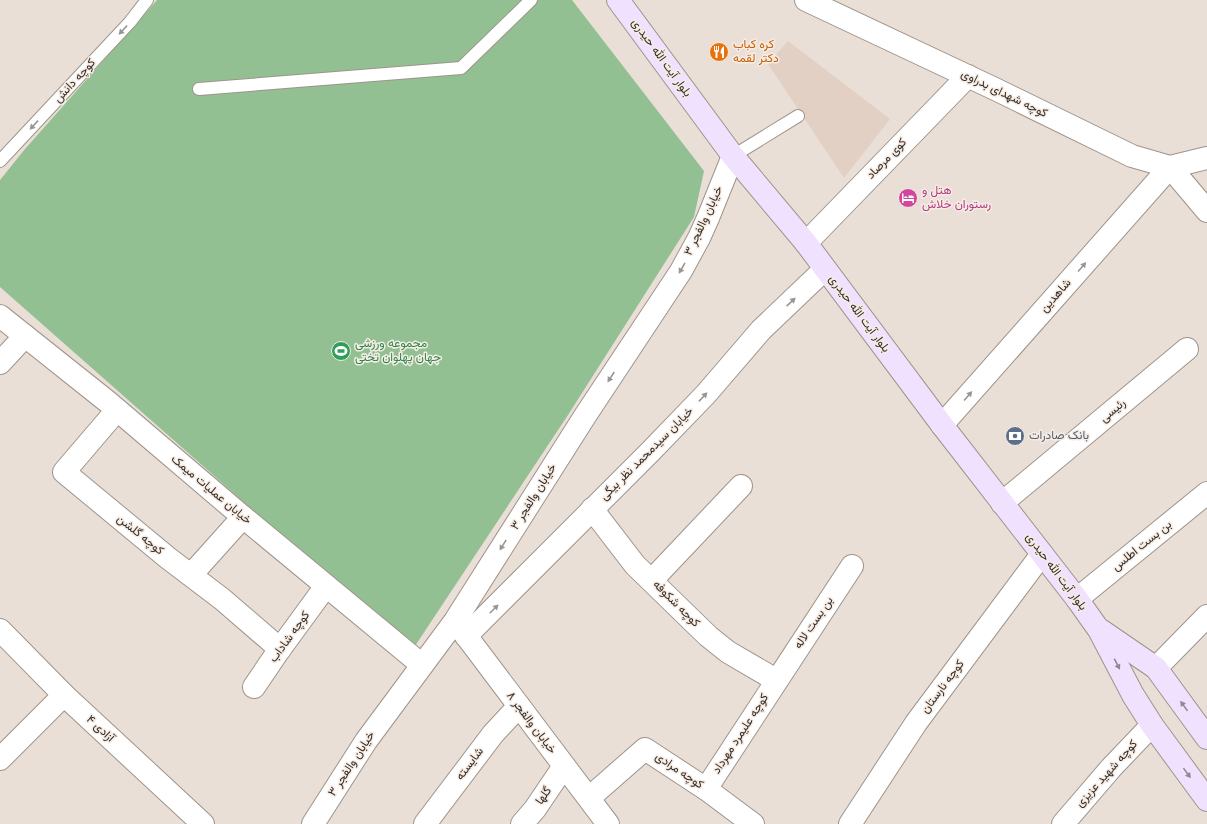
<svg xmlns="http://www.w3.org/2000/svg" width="1207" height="824" viewBox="0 0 1207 824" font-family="Georgia,Vazirmatn,serif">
  <rect width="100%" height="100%" fill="#eadfd6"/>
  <!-- built -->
  <path fill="#e1d0c3" d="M788,41L890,119L844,178L768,64Z"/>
  <!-- green -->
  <path fill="#93c093" d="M157,0H572L704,171L694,217L568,415L415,646L271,526L0,287V180L25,149Z"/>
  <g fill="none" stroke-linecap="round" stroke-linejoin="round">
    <defs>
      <g id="lane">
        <path d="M199,89L461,68L531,0"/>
        <path d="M733,156L798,116"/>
        <path d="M0,161L130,22L147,0"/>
      </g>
      <g id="street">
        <path d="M806,0L995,89L1132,156L1170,167L1207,158"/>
        <path d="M806,243L968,76"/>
        <path d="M0,316L108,402L243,517L422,665"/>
        <path d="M0,363L25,336"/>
        <path d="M117,410L64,472L168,558L222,599L280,649"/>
        <path d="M942,425L1170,167L1207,211"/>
        <path d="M1002,503L1187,349"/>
        <path d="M592,509L635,565L708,636L728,652L776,680"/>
        <path d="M191,575L243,517"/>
        <path d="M652,580L741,486"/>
        <path d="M1077,599L1207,493"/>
        <path d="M458,625L608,824"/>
        <path d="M0,630L64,695L203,824"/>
        <path d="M466,636L651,451L706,394L761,330L825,269"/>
        <path d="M1156,668L1207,616"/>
        <path d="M254,687L277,653L326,586"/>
        <path d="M0,759L64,695"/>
        <path d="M706,789L852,566"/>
        <path d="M589,798L645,749L706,789L753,824"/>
        <path d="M313,824L366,741L455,621L585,416L681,271L699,238L708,218L733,156"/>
        <path d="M425,824L493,734L519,706"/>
        <path d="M522,824L535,809L564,766"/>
        <path d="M850,824L916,723L1042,554"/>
        <path d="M1063,824L1111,768L1152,725"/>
      </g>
      <g id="secondary">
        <path d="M618,0L733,156L806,243L942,425L1077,599L1099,630L1133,695L1152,725L1207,800"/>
        <path d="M1102,631L1156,668L1207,738"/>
      </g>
    </defs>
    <!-- lane casing -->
    <use href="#lane" stroke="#9e948b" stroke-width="14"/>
    <!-- street casing -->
    <use href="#street" stroke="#9e948b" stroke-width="24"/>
    <!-- secondary casing -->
    <use href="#secondary" stroke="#9e948b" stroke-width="24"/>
    <!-- lane -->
    <use href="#lane" stroke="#fff" stroke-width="12"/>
    <!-- street -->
    <use href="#street" stroke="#fff" stroke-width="22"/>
    <!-- secondary -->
    <use href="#secondary" stroke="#f0e2fe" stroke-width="22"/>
  </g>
  <!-- one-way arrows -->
  <defs><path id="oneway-solid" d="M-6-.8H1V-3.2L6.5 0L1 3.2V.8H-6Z"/></defs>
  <g fill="#989694">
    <use href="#oneway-solid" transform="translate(123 30) rotate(133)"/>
    <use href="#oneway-solid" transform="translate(34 125) rotate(133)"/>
    <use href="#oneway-solid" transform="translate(1082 267) rotate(-49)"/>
    <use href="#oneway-solid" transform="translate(682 268) rotate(120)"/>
    <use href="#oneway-solid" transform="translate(791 302) rotate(-43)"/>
    <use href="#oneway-solid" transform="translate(611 377) rotate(123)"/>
    <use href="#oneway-solid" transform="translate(968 396) rotate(-49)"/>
    <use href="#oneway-solid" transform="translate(703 397) rotate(-47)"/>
    <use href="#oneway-solid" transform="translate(503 545) rotate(122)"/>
    <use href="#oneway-solid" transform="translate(494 609) rotate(-45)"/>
  </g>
  <g fill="#918894">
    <use href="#oneway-solid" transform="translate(1117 664) rotate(63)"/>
    <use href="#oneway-solid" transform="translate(1184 706) rotate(-126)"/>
    <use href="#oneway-solid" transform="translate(1187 773) rotate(54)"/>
  </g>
  <!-- icons -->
  <defs>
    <symbol id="restaurant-disc" viewBox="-11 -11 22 22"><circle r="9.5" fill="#e8710a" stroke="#f7ece3"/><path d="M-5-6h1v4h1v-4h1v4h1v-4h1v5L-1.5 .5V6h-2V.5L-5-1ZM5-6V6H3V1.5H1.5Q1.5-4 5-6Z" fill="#fff"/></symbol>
    <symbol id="hotel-disc" viewBox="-11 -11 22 22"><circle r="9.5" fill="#d1479c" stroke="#f7ece3"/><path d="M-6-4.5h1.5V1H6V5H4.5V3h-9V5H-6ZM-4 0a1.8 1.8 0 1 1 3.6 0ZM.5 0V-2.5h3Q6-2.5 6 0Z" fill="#fff"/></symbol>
    <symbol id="stadium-disc" viewBox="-11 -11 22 22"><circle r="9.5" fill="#2e9e5b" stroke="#f7ece3"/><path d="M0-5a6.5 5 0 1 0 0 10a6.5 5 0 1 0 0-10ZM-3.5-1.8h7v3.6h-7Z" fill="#fff"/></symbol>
    <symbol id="bank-disc" viewBox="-11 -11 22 22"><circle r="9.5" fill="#5c6f8a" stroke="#f7ece3"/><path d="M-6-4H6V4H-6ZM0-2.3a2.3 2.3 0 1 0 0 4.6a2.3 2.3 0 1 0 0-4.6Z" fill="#fff"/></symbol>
  </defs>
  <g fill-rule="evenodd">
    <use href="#restaurant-disc" x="708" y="41" width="22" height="22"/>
    <use href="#hotel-disc" x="897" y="187" width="22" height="22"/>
    <use href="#stadium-disc" x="330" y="340" width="22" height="22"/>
    <use href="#bank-disc" x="1004" y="425" width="22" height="22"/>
  </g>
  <g text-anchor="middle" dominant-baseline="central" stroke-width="3" stroke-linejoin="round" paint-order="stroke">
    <!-- food labels -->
    <g font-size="12" fill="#c56008" stroke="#f7ece3" text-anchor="start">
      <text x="733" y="45">کره کباب<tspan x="733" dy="14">دکتر لقمه</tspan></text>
    </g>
    <!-- street labels -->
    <g font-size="12" fill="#322d2a" stroke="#f7ece3">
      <text transform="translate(661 58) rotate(54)">بلوار آیت الله حیدری</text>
      <text transform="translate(75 81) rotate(-47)">کوچه دانش</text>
      <text transform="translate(1004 94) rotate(26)">کوچه شهدای بدراوی</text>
      <text transform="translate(887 159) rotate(-46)">کوی مرصاد</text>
      <text transform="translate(704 221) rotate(-65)">خیابان والفجر ۳</text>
      <text transform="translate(1056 296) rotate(-49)">شاهدین</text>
      <text transform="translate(859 314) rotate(53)">بلوار آیت الله حیدری</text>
      <text transform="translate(1113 411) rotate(-40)">رئیسی</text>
      <text transform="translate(647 454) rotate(-45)">خیابان سیدمحمد نظر بیگی</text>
      <text transform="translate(211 490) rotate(40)">خیابان عملیات میمک</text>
      <text transform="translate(534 497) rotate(-58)">خیابان والفجر ۳</text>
      <text transform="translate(140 535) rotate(39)">کوچه گلشن</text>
      <text transform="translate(1142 546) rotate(-39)">بن بست اطلس</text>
      <text transform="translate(1056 572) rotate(53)">بلوار آیت الله حیدری</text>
      <text transform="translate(676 604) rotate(45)">کوچه شکوفه</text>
      <text transform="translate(814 623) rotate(-56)">بن بست لاله</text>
      <text transform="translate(290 637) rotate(-54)">کوچه شاداب</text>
      <text transform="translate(943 687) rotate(-53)">کوچه نارستان</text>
      <text transform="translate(531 723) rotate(53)">خیابان والفجر ۸</text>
      <text transform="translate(100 729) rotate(43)">آزادی ۴</text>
      <text transform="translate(741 734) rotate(-57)">کوچه علیمرد مهرداد</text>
      <text transform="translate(352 764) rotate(-57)">خیابان والفجر ۳</text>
      <text transform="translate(470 764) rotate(-53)">شایسته</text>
      <text transform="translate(679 771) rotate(34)">کوچه مرادی</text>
      <text transform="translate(1107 774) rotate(-48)">کوچه شهید عزیزی</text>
      <text transform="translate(544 796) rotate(-55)">گلها</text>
    </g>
    <!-- hotel labels -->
    <g font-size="12" fill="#b23c85" stroke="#f7ece3" text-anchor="start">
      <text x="922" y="191">هتل و<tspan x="922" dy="14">رستوران خلاش</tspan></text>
    </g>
    <!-- leisure labels -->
    <g font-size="12" fill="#27864d" stroke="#f7ece3" text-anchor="start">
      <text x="355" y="344">مجموعه ورزشی<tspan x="355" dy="14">جهان پهلوان تختی</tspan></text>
    </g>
    <!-- service labels -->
    <g font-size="12" fill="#4e5e75" stroke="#f7ece3" text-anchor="start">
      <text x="1029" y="436">بانک صادرات</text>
    </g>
  </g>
</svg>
